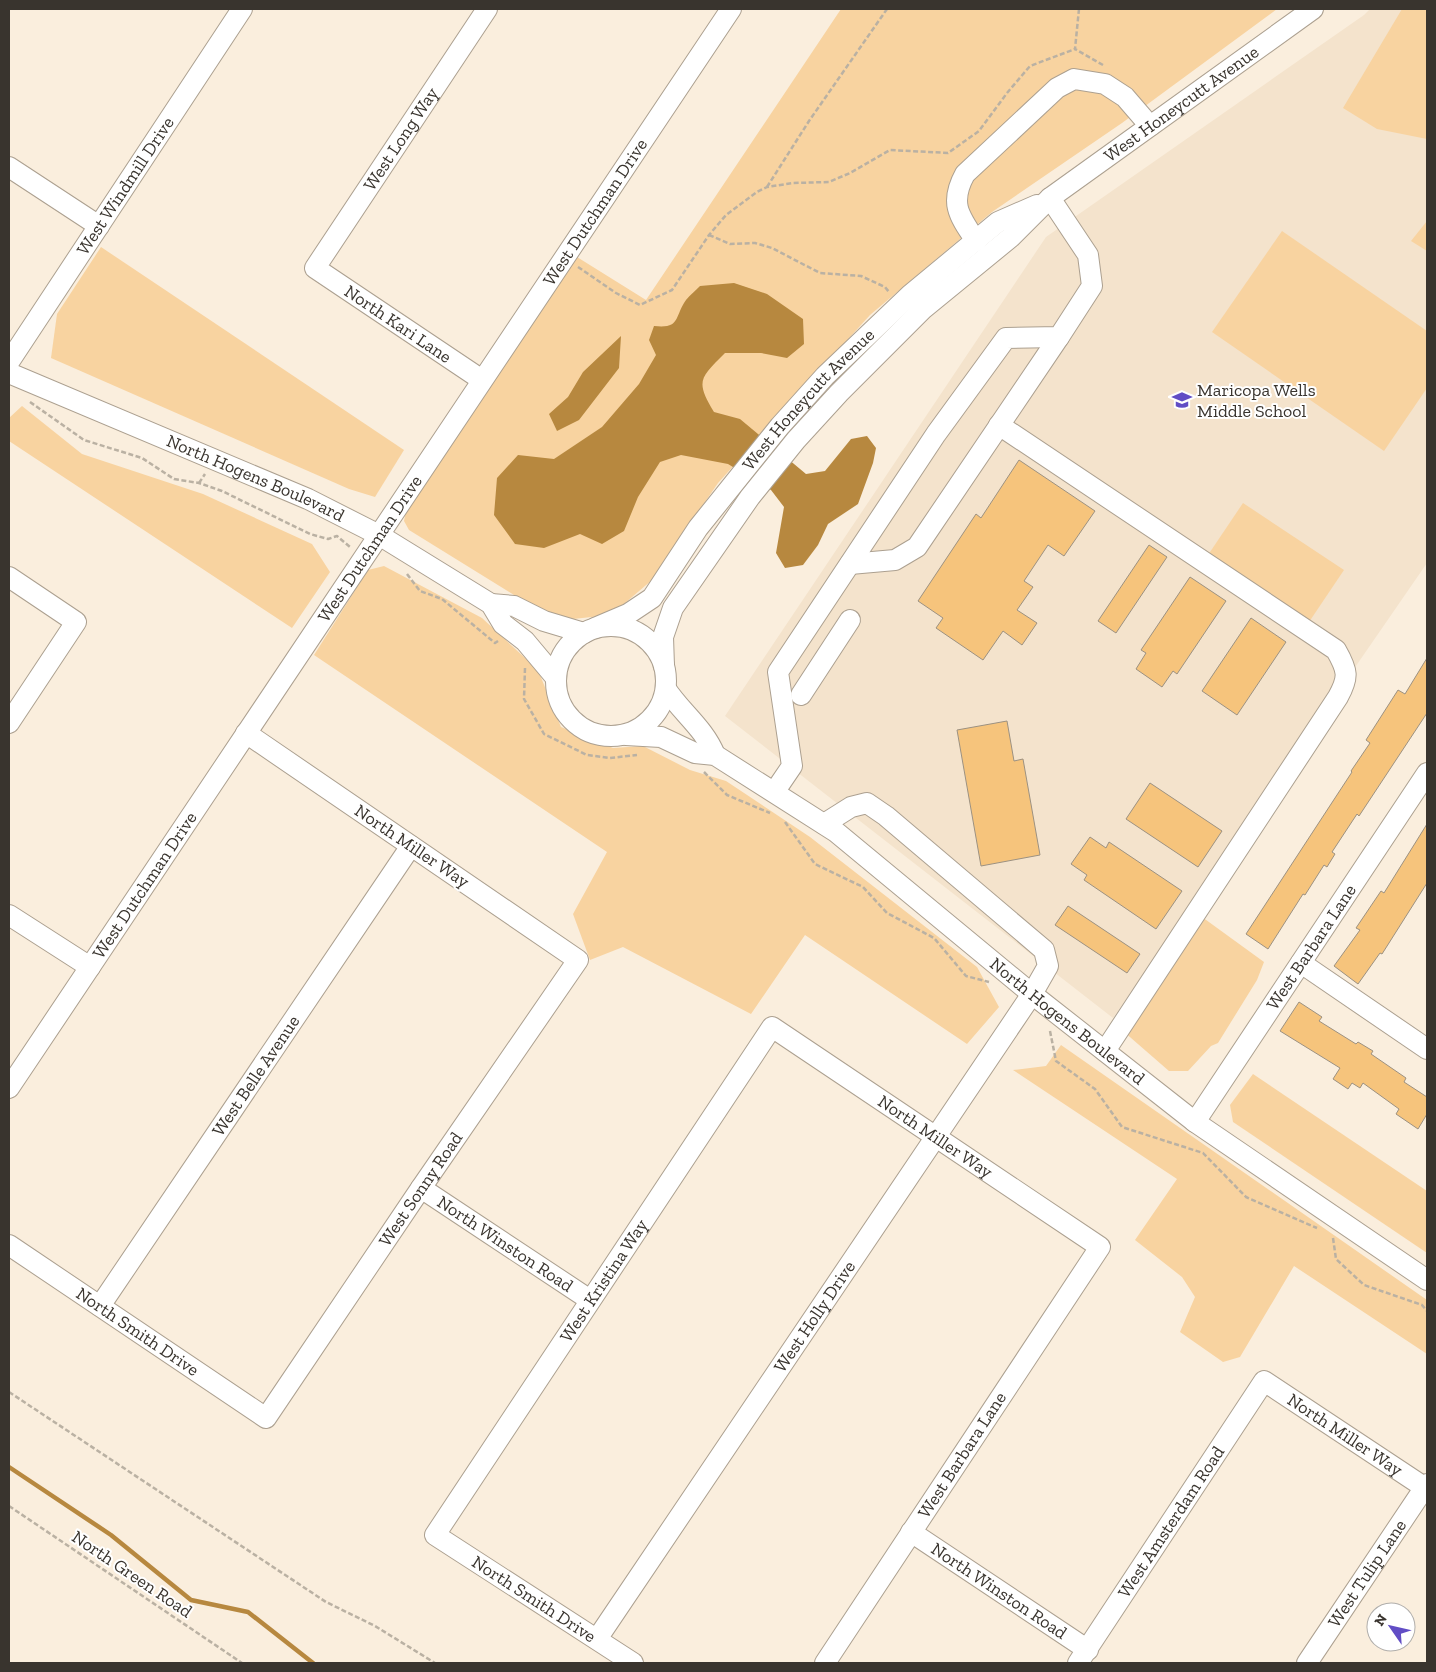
<svg xmlns="http://www.w3.org/2000/svg" width="1436" height="1672" viewBox="0 0 1436 1672" font-family="'Zilla Slab',serif">
  <rect width="100%" height="100%" fill="#faeedd"/>
  <!-- built -->
  <path fill="#f4e3cc" d="M1370,9H1427V563L1113,1018L725,716L1046,237L1364,15Z"/>
  <!-- green -->
  <g fill="#f8d3a0">
    <path d="M841,9H1277L1122,123L992,212L870,315L718,483L652,580L618,609L601,616L573,619L540,611L409,530L404,521L407,505L577,257L646,300Z"/>
    <path d="M1402,9H1427V139L1377,129L1343,108Z"/>
    <path d="M1427,221V251L1411,241Z"/>
    <path d="M1282,231L1427,331V388L1384,451L1212,332Z"/>
    <path d="M101,247L404,450L375,497L349,489L51,358L57,314Z"/>
    <path d="M22,406L82,454L203,494L312,544L330,572L292,628L9,441V418Z"/>
    <path d="M1243,503L1344,570L1307,625L1206,558Z"/>
    <path d="M384,566L482,618L538,670L561,727L613,748L643,746L690,770L726,781L810,837L977,967L999,1007L967,1044L805,935L751,1014L623,947L590,960L573,914L607,852L314,655L368,570Z"/>
    <path d="M1202,917L1264,962L1257,980L1218,1043L1211,1046L1188,1071H1169L1123,1031Z"/>
    <path d="M1061,1045L1427,1300V1354L1294,1266L1240,1357L1223,1362L1180,1332L1195,1297L1182,1277L1135,1240L1177,1179L1013,1070L1046,1066Z"/>
    <path d="M1253,1074L1427,1191V1253L1233,1122L1230,1105Z"/>
  </g>
  <!-- water -->
  <g fill="#b7883f">
    <path d="M734,283L767,294L803,319L804,344L787,358L761,353H725C700,378 695,381 714,412L740,419L806,474L825,471L851,439L867,436L876,448L873,463L858,504L828,524L818,545L803,565L785,568L776,553L784,507L771,490L728,464L681,455L660,462L638,497L624,531L602,544L580,534L544,548L515,544L494,515L497,478L518,455L554,459L602,427L639,384L656,355L649,340L654,326C681,329 674,317 686,300C690,295 696,290 700,286Z"/>
    <path d="M621,336L619,368L579,420L557,431L549,414L568,397L583,372Z"/>
  </g>
  <g fill="none" stroke-linecap="round" stroke-linejoin="round">
    <!-- stream -->
    <path stroke="#b7883f" stroke-width="4.5" d="M9,1467L111,1535L191,1600L248,1612L313,1663"/>
  </g>
  <!-- building -->
  <g fill="#f6c47c" stroke="#9c9181">
    <path d="M1019,460L1095,511L1064,556L1048,545L1024,581L1033,587L1017,610L1037,623L1022,645L1003,631L983,660L936,628L943,618L918,601L976,514L981,518Z"/>
    <path d="M1149,545L1167,557L1116,633L1098,621Z"/>
    <path d="M1190,577L1226,601L1177,674L1173,671L1162,687L1136,669L1146,653L1141,650Z"/>
    <path d="M1251,618L1286,642L1237,715L1202,691Z"/>
    <path d="M1427,658V713L1359,816L1357,814L1332,852L1335,854L1327,867L1324,865L1305,895L1303,894L1268,949L1246,934L1352,772L1351,771L1370,743L1366,740L1398,690L1405,694Z"/>
    <path d="M1007,721L1014,761L1023,759L1040,855L981,866L957,730Z"/>
    <path d="M1150,783L1222,831L1198,867L1126,819Z"/>
    <path d="M1427,824V883L1382,954L1380,953L1358,984L1334,966L1360,930L1356,928L1381,891L1384,893Z"/>
    <path d="M1090,837L1106,848L1109,842L1182,891L1156,929L1084,880L1087,875L1071,864Z"/>
    <path d="M1068,906L1140,954L1127,973L1055,925Z"/>
    <path d="M1299,1002L1322,1017L1319,1021L1356,1044L1358,1042L1373,1051L1371,1054L1406,1078L1404,1082L1427,1097V1114L1418,1129L1396,1114L1399,1109L1363,1083L1360,1088L1352,1083L1348,1089L1333,1079L1340,1068L1280,1031Z"/>
  </g>
  <g fill="none" stroke-linecap="round" stroke-linejoin="round">
    <defs>
      <g id="minor">
        <path d="M9,167L99,226"/>
        <path d="M976,241C959,216 949,203 965,174L1057,88L1074,79L1105,84L1125,97L1150,126"/>
        <path id="s1" d="M9,362L242,9"/>
        <path id="s2" d="M9,373L308,499L379,535L491,604L503,624L525,641L556,678"/>
        <path id="s3" d="M482,380L315,268L487,9"/>
        <path d="M999,425L1336,650C1348,671 1349,677 1338,697L1105,1051"/>
        <path d="M850,564L895,560L917,547L1059,337"/>
        <path d="M9,577L76,622L9,723"/>
        <path d="M491,604L514,606L544,621L584,633"/>
        <circle cx="611" cy="681" r="55"/>
        <path id="s4" d="M595,628L628,614L652,598L698,528L780,426L825,376L910,295L998,222L1037,205"/>
        <path id="s5" d="M664,666L663,637L673,608L750,497L796,440L839,393L923,309L1011,237L1050,198L1313,9"/>
        <path d="M666,689C682,713 704,728 715,755"/>
        <path d="M801,695L850,620"/>
        <path id="s6" d="M626,735L661,737L695,753L715,755L836,832L1032,994L1195,1122L1427,1280"/>
        <path d="M775,791L792,766L778,672L936,434L1006,338L1059,337L1092,286L1088,255L1050,198"/>
        <path d="M9,915L90,967"/>
        <path d="M1301,963L1427,1049"/>
        <path id="s7" d="M9,1088L731,9"/>
        <path id="s8" d="M1195,1122L1427,773"/>
        <path id="s9" d="M421,1188L590,1300"/>
        <path id="s10" d="M9,1245L266,1418L421,1188L578,960L246,733"/>
        <path id="s11" d="M100,1306L411,846"/>
        <path id="s12" d="M911,1532L1088,1650"/>
        <path id="s13" d="M597,1639L1032,994L1048,966L1044,950L886,816L867,803L851,807L824,824"/>
        <path id="s14" d="M633,1663L435,1535L772,1027L1100,1247L825,1663"/>
        <path id="s15" d="M1078,1663L1264,1381L1427,1489"/>
        <path id="s16" d="M1307,1663L1427,1484"/>
      </g>
    </defs>
    <!-- minor casing -->
    <use href="#minor" stroke="#aca090" stroke-width="22"/>
    <!-- path -->
    <g stroke="#bab1a3" stroke-width="2.5" stroke-dasharray="5 2.5" stroke-linecap="butt">
      <path d="M1079,9L1075,49L1103,65"/>
      <path d="M767,187L809,121L887,9"/>
      <path d="M709,235L730,244L755,243L772,248L820,273L861,276L885,287L889,292"/>
      <path d="M578,267L616,293L640,305L672,290L709,235L726,215L757,192L767,187L793,183L829,182L850,173L890,150L948,153L979,131L1007,93L1030,66L1075,49"/>
      <path d="M30,402L84,440L142,458L174,479L199,483L222,491L310,534L328,539L337,536L350,547"/>
      <path d="M199,483L205,474"/>
      <path d="M407,574L420,591L442,599L495,643L498,641"/>
      <path d="M525,668L524,699L544,734L587,755L610,758L637,755"/>
      <path d="M704,772L727,795L770,813"/>
      <path d="M785,822L815,864L863,887L887,913L934,938L966,976L989,982"/>
      <path d="M1050,1031L1056,1061L1095,1089L1122,1127L1203,1153L1246,1197L1317,1228"/>
      <path d="M1333,1238L1336,1259L1364,1285L1422,1305L1427,1311"/>
      <path d="M9,1392L326,1602L375,1626L435,1663"/>
      <path d="M9,1506L242,1663"/>
    </g>
    <!-- minor -->
    <use href="#minor" stroke="#fff" stroke-width="20"/>
  </g>
  <!-- icons -->
  <defs>
    <symbol id="school-bare" viewBox="-9 -9 18 18"><path d="M0-5L7-2L0 1L-7-2ZM-4 1L0 2.5L4 1V4Q0 6-4 4Z" fill="#614dc5" stroke="#fff" stroke-width="2.5" paint-order="stroke"/></symbol>
  </defs>
  <g fill-rule="evenodd">
    <use href="#school-bare" x="1168" y="386" width="28" height="28"/>
  </g>
  <g text-anchor="middle" dominant-baseline="central" stroke-width="4" stroke-linejoin="round" paint-order="stroke">
    <!-- street labels -->
    <g font-size="18" fill="#39342e" stroke="#fff">
      <text stroke="none"><textPath href="#s5" startOffset="781">West Honeycutt Avenue</textPath></text>
      <text stroke="none"><textPath href="#s3" startOffset="356">West Long Way</textPath></text>
      <text stroke="none"><textPath href="#s1" startOffset="211">West Windmill Drive</textPath></text>
      <text stroke="none"><textPath href="#s7" startOffset="1054">West Dutchman Drive</textPath></text>
      <text transform="translate(398 324) rotate(34)">North Kari Lane</text>
      <text stroke="none"><textPath href="#s4" startOffset="318">West Honeycutt Avenue</textPath></text>
      <text stroke="none"><textPath href="#s2" startOffset="268">North Hogens Boulevard</textPath></text>
      <text stroke="none"><textPath href="#s7" startOffset="649">West Dutchman Drive</textPath></text>
      <text transform="translate(412 846) rotate(34)">North Miller Way</text>
      <text stroke="none"><textPath href="#s7" startOffset="244">West Dutchman Drive</textPath></text>
      <text stroke="none"><textPath href="#s8" startOffset="210">West Barbara Lane</textPath></text>
      <text stroke="none"><textPath href="#s6" startOffset="535">North Hogens Boulevard</textPath></text>
      <text stroke="none"><textPath href="#s11" startOffset="278">West Belle Avenue</textPath></text>
      <text stroke="none"><textPath href="#s14" startOffset="1042">North Miller Way</textPath></text>
      <text stroke="none"><textPath href="#s10" startOffset="586">West Sonny Road</textPath></text>
      <text stroke="none"><textPath href="#s9" startOffset="101">North Winston Road</textPath></text>
      <text stroke="none"><textPath href="#s14" startOffset="541">West Kristina Way</textPath></text>
      <text stroke="none"><textPath href="#s13" startOffset="389">West Holly Drive</textPath></text>
      <text stroke="none"><textPath href="#s10" startOffset="155">North Smith Drive</textPath></text>
      <text stroke="none"><textPath href="#s15" startOffset="435">North Miller Way</textPath></text>
      <text transform="translate(962 1455) rotate(-57)">West Barbara Lane</text>
      <text stroke="none"><textPath href="#s15" startOffset="169">West Amsterdam Road</textPath></text>
      <text transform="translate(132 1574) rotate(34)">North Green Road</text>
      <text stroke="none"><textPath href="#s16" startOffset="108">West Tulip Lane</textPath></text>
      <text stroke="none"><textPath href="#s12" startOffset="106">North Winston Road</textPath></text>
      <text transform="translate(534 1599) rotate(33)">North Smith Drive</text>
    </g>
    <!-- poi labels -->
    <g font-size="18" fill="#39342e" stroke="#fff" text-anchor="start">
      <text x="1197" y="390">Maricopa Wells<tspan x="1197" dy="21">Middle School</tspan></text>
    </g>
  </g>
  <!-- border -->
  <rect width="1436" height="1672" fill="none" stroke="#39342e" stroke-width="20"/>
  <!-- north arrow -->
  <g transform="translate(1391 1627) rotate(304)"><circle r="24" fill="#ffffff" stroke="#b0aeab"/>
  <path d="M0-4L9 19L0 12L-9 19Z" fill="#614dc5"/>
  <text y="-8" font-size="14" font-weight="bold" text-anchor="middle" fill="#39342e">N</text>
  </g>
</svg>
